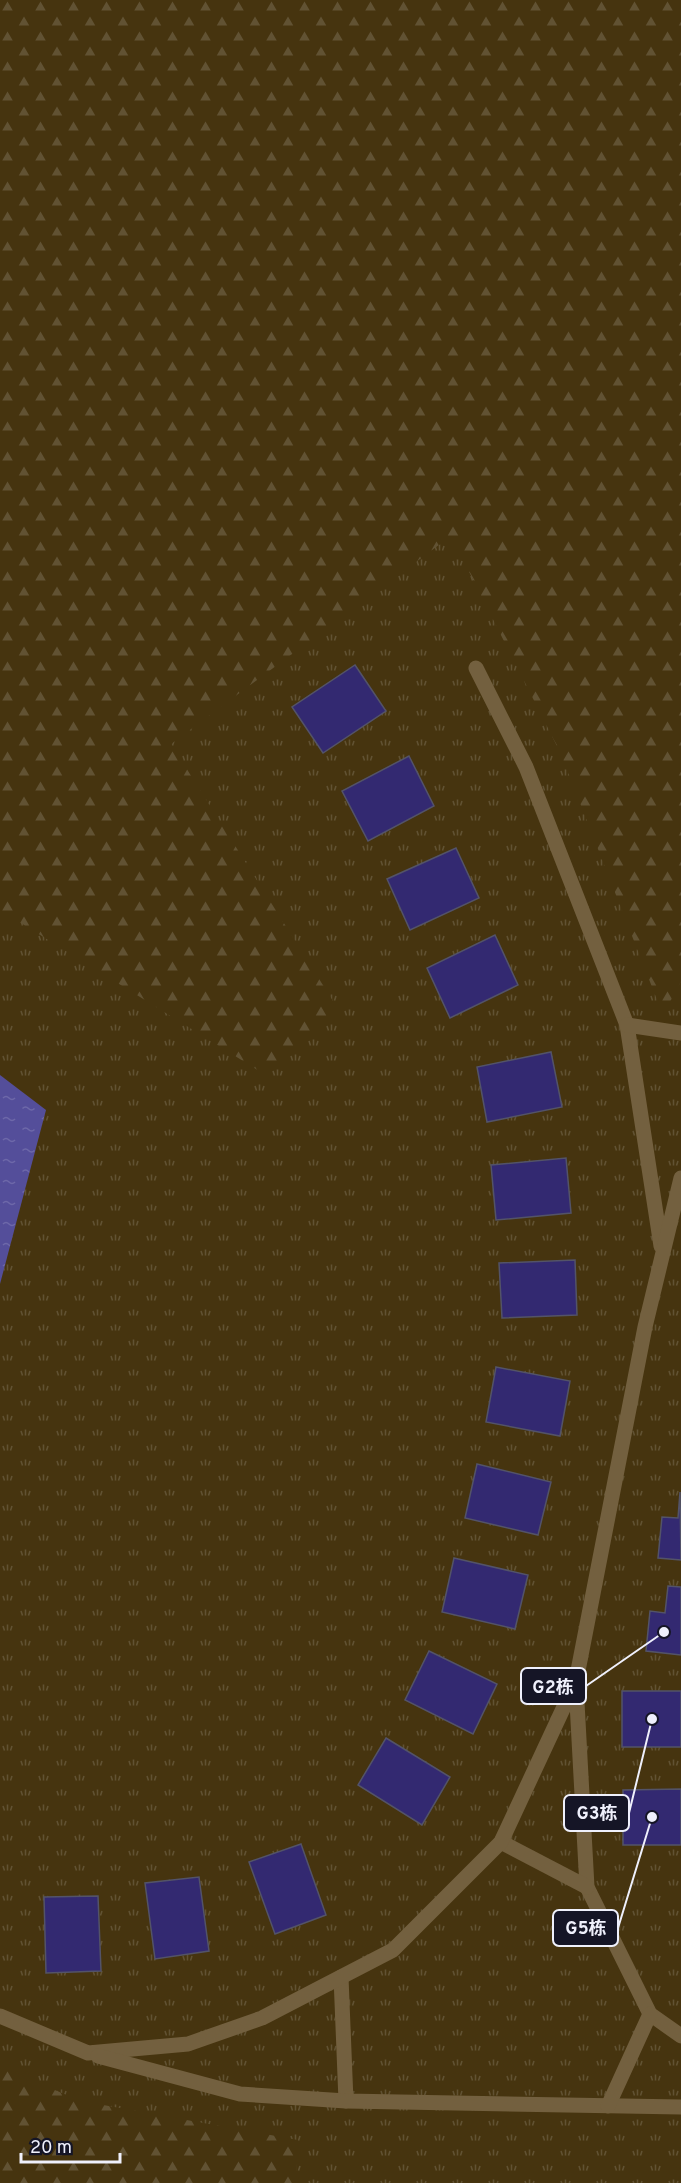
<svg xmlns="http://www.w3.org/2000/svg" width="681" height="2183" viewBox="0 0 681 2183" font-family="Overpass,'Noto Sans SC',sans-serif">
  <defs>
    <pattern id="grass-tufts" width="24" height="20" patternUnits="userSpaceOnUse" patternTransform="scale(1.5)"><rect width="24" height="20" fill="#46340f"/><path d="M3 7l-1-3M5 7V3M7 7l1-3M15 17l-1-3M17 17v-4M19 17l1-3" fill="none" stroke="#615233"/></pattern>
    <pattern id="forest-firs" width="22" height="20" patternUnits="userSpaceOnUse" patternTransform="scale(1.5)"><rect width="22" height="20" fill="#46340f"/><path d="M5 1l3.5 6h-7zM16 11l3.5 6h-7z" fill="#615233"/></pattern>
    <pattern id="water-ripples" width="26" height="14" patternUnits="userSpaceOnUse" patternTransform="scale(1.5)"><rect width="26" height="14" fill="#544e9a"/><path d="M2 4q2-2 4 0t4 0M15 11q2-2 4 0t4 0" fill="none" stroke="#6d68a9"/></pattern>
  </defs>
  <rect width="100%" height="100%" fill="#1e1e30"/>
  <!-- grass -->
  <rect fill="url(#grass-tufts)" x="0" y="0" width="681" height="2183"/>
  <!-- forest -->
  <g fill="url(#forest-firs)">
    <path d="M0,0H681V981L663,1015L560,752L451,536L171,744L338,1009L264,1074L0,910Z"/>
    <path d="M0,2067L81,2101L298,2140L296,2183H0Z"/>
  </g>
  <!-- water -->
  <path fill="url(#water-ripples)" d="M0,1075L46,1110L0,1284Z"/>
  <!-- building -->
  <g fill="#332971" stroke="#535368" stroke-width="1.5">
    <path d="M355,665L386,711L323,753L292,707Z"/>
    <path d="M409,756L434,806L368,841L342,791Z"/>
    <path d="M456,848L479,898L410,930L387,879Z"/>
    <path d="M495,935L518,985L450,1018L427,968Z"/>
    <path d="M551,1052L562,1107L487,1122L477,1067Z"/>
    <path d="M566,1158L571,1213L496,1220L491,1165Z"/>
    <path d="M575,1260L577,1315L502,1318L499,1263Z"/>
    <path d="M496,1367L570,1381L560,1436L486,1422Z"/>
    <path d="M477,1464L551,1482L538,1535L465,1518Z"/>
    <path d="M680,1492L681,1560L658,1558L662,1517L678,1518Z"/>
    <path d="M454,1558L528,1575L515,1629L442,1612Z"/>
    <path d="M668,1586L681,1587V1655L646,1651L650,1611L665,1613Z"/>
    <path d="M429,1651L497,1684L473,1734L405,1700Z"/>
    <rect x="622" y="1691" width="59" height="56"/>
    <path d="M386,1738L450,1777L422,1825L358,1785Z"/>
    <path d="M681,1789V1845H623V1790Z"/>
    <path d="M301,1844L326,1915L275,1934L249,1862Z"/>
    <path d="M199,1877L209,1951L155,1959L145,1883Z"/>
    <path d="M98,1896L101,1971L46,1973L44,1897Z"/>
  </g>
  <g fill="none" stroke-linecap="round" stroke-linejoin="round">
    <!-- minor -->
    <g stroke="#73603f" stroke-width="15">
      <path d="M476,668L526,767L627,1025L661,1246"/>
      <path d="M627,1025L681,1033"/>
      <path d="M576,1684L587,1887L650,2014L681,2036"/>
      <path d="M501,1842L587,1887"/>
      <path d="M341,1977L346,2101"/>
      <path d="M0,2016L88,2053L188,2044L262,2018L393,1950L501,1842L576,1681L645,1327L681,1178"/>
      <path d="M98,2056L240,2094L346,2101L681,2107"/>
      <path d="M608,2106L650,2014"/>
    </g>
  </g>
  <!-- callouts -->
  <path fill="none" stroke="#eff0fc" stroke-width="2" d="M664 1632L586 1686M652 1719L629 1813M652 1817L618 1928"/>
  <g fill="#eff0fc" stroke="#151526" stroke-width="2">
    <circle cx="664" cy="1632" r="6"/>
    <circle cx="652" cy="1719" r="6"/>
    <circle cx="652" cy="1817" r="6"/>
  </g>
  <g fill="#151526" stroke="#eff0fc" stroke-width="2">
    <rect x="521" y="1668" width="65" height="36" rx="6"/>
    <rect x="564" y="1795" width="65" height="36" rx="6"/>
    <rect x="553" y="1910" width="65" height="36" rx="6"/>
  </g>
  <g font-size="18" text-anchor="middle" font-weight="bold" fill="#eff0fc">
    <text x="553" y="1693">G2栋</text>
    <text x="597" y="1819">G3栋</text>
    <text x="586" y="1934">G5栋</text>
  </g>
  <!-- scale -->
  <path d="M21 2153v9h99v-9" fill="none" stroke="#eff0fc" stroke-width="3"/>
  <text x="30" y="2153" font-size="18" fill="#eff0fc" stroke="#151526" stroke-width="4.5" paint-order="stroke">20 m</text>
</svg>
